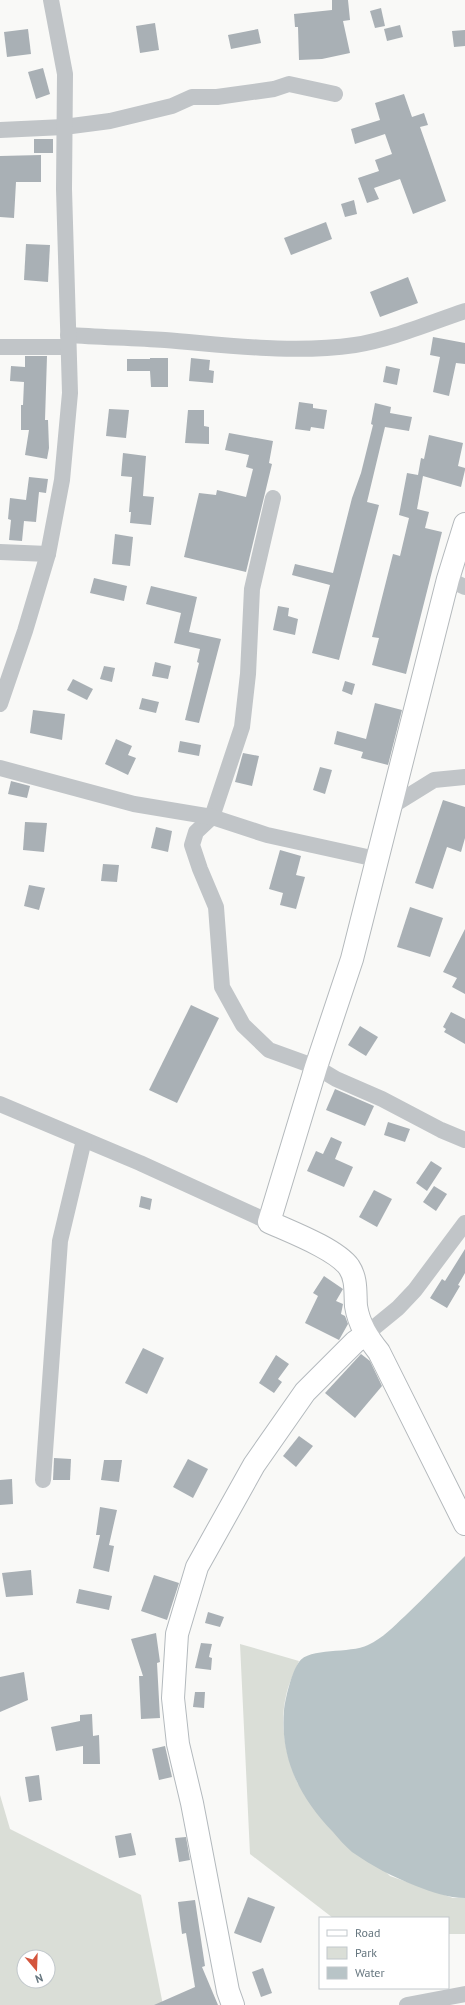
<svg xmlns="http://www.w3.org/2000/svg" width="465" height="2005" viewBox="0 0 465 2005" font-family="'PT Sans',sans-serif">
  <rect width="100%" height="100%" fill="#f9f9f7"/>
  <!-- green -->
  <g fill="#daded7" fill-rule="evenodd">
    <path d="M240,1644L299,1661C294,1673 288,1685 286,1696C279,1725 286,1757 298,1784L390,1876L453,1898H465V1934H448V1918H333L250,1854Z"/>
    <path d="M0,1795L10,1829L141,1895L163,2005H0ZM24,1957H48V1981H24Z"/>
  </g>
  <!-- water -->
  <path fill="#b8c4c7" d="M465,1556V1898C448,1898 432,1892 416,1886C393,1877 372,1866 352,1852C345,1846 339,1839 333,1832C300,1798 280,1759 284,1711C285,1699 292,1671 299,1662C309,1647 350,1654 368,1645C383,1638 393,1627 405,1616C426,1596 445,1576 465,1556Z"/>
  <!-- building -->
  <g fill="#a9b0b5">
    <path d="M332,0H348L350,20L343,21L350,53L322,59L299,60L298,27H295L294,14L332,10Z"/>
    <path d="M381,8L385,26L375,28L370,11Z"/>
    <path d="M155,23L159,50L140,53L136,26Z"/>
    <path d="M400,25L403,37L387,41L384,29Z"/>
    <path d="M28,29L31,54L7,57L4,32Z"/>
    <path d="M258,29L261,43L231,49L228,35Z"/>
    <path d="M465,30V46L454,47L452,31Z"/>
    <path d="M43,68L50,94L36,99L28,72Z"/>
    <path d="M404,94L412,117L424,113L428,125L420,127L446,201L413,214L400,179L374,188L379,199L367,203L358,178L379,171L375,160L392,154L385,134L355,144L351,129L380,120L375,103Z"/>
    <rect x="34" y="139" width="19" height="14"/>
    <path d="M41,155V182H16L14,218L0,217V156Z"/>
    <path d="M354,200L357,214L345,217L341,204Z"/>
    <path d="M326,222L332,239L291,255L284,238Z"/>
    <path d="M26,244L50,245L48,282L24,280Z"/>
    <path d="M408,277L418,303L380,317L370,292Z"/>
    <path d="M433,337L465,343V364L456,363L449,396L433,392L440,357L430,355Z"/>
    <path d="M25,356H47L45,420H48L49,448L47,459L25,455L29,430H21V405H23L24,382L10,381L11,366L25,367Z"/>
    <path d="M150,358H168V387H151L150,371H127V359H150Z"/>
    <path d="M191,358L210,360L209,370L214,371L213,383L189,381Z"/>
    <path d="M386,366L400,369L397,385L383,382Z"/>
    <path d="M299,402L313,404V408L327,410L324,429L311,427L310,431L295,429Z"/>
    <path d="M375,403L391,407L390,413L412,417L409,431L385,427L367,502L379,505L339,660L312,653L330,585L292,575L295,564L333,573L352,498L361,473L373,425L371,424Z"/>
    <path d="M109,409L129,410L126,438L106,436Z"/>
    <path d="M188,410H204V426L209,427V444L185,443Z"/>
    <path d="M229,433L273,441L269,463L272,464L246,572L184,557L199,493L216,495L217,490L246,497L253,469L246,467L249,455L225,450Z"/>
    <path d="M429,435L463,443L458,466L465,468V470L461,487L423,476L417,509L429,512L425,528L442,532L406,674L372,665L379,638L372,637L393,554L400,556L409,518L399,515L407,473L418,475L421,458L424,459Z"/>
    <path d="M123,453L146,456L143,496L154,497L151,525L130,523L131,512H129L132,477L121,476Z"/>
    <path d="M29,477L48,479L46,493L39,492L36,522L24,521L22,541L9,540L11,520L8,519L10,498L26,500Z"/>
    <path d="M115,534L133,537L130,566L112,564Z"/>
    <path d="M94,578L127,586L124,601L90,593Z"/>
    <path d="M151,586L197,597L189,632L221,639L199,723L185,720L199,663L197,662L200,649L174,643L181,613L146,604Z"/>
    <path d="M278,606L289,608L288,616L298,619L295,635L273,630Z"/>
    <path d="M155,662L171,666L168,679L152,676Z"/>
    <path d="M104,666L115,668L112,682L100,679Z"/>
    <path d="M73,679L93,689L87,700L67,690Z"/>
    <path d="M345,681L355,684L352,695L342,691Z"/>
    <path d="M142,698L159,702L156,713L139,709Z"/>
    <path d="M375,703L402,710L388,765L361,758L363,752L334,744L337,731L366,739Z"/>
    <path d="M33,710L65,714L62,740L30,733Z"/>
    <path d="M116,739L132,746L128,755L136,758L128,775L105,764Z"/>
    <path d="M180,741L201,745L199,756L178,752Z"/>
    <path d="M243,753L259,756L252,786L235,782Z"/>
    <path d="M320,767L332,770L325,794L313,790Z"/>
    <path d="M11,781L30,786L27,798L8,794Z"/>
    <path d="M443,800L465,807V838L461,852L447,847L433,889L415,883Z"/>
    <path d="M25,822L47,823L44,852L23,850Z"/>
    <path d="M156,827L172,831L168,852L151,848Z"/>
    <path d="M280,850L301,856L296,875L305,877L296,909L280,905L283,893L269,889Z"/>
    <path d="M103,864L119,865L117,882L101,881Z"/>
    <path d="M29,885L45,888L39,910L24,906Z"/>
    <path d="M410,907L443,918L430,957L397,947Z"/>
    <path d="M465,929V994L452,987L457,978L443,972Z"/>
    <path d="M191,1005L219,1018L177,1103L149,1090Z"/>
    <path d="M451,1012L465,1019V1044L444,1032L446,1029L443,1027Z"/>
    <path d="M360,1026L378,1037L366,1056L348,1045Z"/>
    <path d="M335,1089L374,1106L365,1126L326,1110Z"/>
    <path d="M388,1122L410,1129L405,1142L384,1135Z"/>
    <path d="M331,1137L342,1142L335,1159L353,1167L344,1187L307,1171L316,1151L323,1154Z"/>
    <path d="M431,1161L442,1168L427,1191L416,1183Z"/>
    <path d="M434,1186L447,1194L436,1211L423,1202Z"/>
    <path d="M374,1190L392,1199L377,1227L359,1217Z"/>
    <path d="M141,1196L152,1199L150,1210L139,1207Z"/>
    <path d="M465,1249V1273L458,1285L460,1286L447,1308L430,1298L442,1279L445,1281Z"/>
    <path d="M324,1276L343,1289L336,1301L343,1304L341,1314L345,1316L348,1324L339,1340L305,1323L318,1296L313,1293Z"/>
    <path d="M143,1348L164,1358L147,1394L125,1383Z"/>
    <path d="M361,1354L370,1361L382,1386L355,1418L325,1393Z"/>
    <path d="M276,1355L289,1364L278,1379L282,1382L274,1393L259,1383Z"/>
    <path d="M299,1436L313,1446L296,1467L283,1456Z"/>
    <path d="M54,1458L71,1459L70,1480H53Z"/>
    <path d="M188,1459L208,1469L193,1498L173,1487Z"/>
    <path d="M104,1460H122L119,1482L101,1480Z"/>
    <path d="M12,1479L13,1504L0,1505V1480Z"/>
    <path d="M100,1507L117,1510L109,1545L114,1546L109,1572L93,1568L100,1535H96Z"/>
    <path d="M31,1570L33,1595L6,1597L2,1573Z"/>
    <path d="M154,1575L179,1583L167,1620L141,1611Z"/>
    <path d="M79,1589L112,1596L109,1610L76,1603Z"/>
    <path d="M208,1612L224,1617L220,1627L205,1623Z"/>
    <path d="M156,1633L160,1662L157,1663L160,1718L141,1719L139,1676H143L131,1639Z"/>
    <path d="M201,1643L212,1644L209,1657L212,1658L211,1670L195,1668Z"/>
    <path d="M24,1672L28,1700L0,1712V1677Z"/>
    <path d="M195,1692H205L204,1708L193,1707Z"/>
    <path d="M92,1714L93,1736L99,1735L100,1764H83V1746L56,1751L51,1727L80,1721V1715Z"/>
    <path d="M165,1746L172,1777L159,1780L152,1749Z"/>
    <path d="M39,1775L42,1800L29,1802L25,1777Z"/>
    <path d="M131,1833L136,1855L119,1858L115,1836Z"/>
    <path d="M186,1837L190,1860L179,1862L175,1838Z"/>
    <path d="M248,1897L275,1907L261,1943L234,1933Z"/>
    <path d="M195,1900L205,1966L202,1967L218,2005H154L195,1987L186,1933L182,1934L178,1902Z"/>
    <path d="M263,1968L272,1993L261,1997L252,1972Z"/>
  </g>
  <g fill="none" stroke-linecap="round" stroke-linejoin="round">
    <defs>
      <path id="secondary" d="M233,2005L228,1991L192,1803L178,1744L173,1698L177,1634L197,1567L254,1465L305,1392L355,1342L365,1335"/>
      <path id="primary" d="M465,524L448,579L352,959L316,1067L269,1222C291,1232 336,1249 349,1267C357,1279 355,1293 356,1306C359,1325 368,1338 379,1352L465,1524"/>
    </defs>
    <!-- secondary casing -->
    <use href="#secondary" stroke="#b3b9bd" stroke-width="24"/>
    <!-- primary casing -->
    <use href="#primary" stroke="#b4b9bc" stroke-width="24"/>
    <!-- street -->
    <g stroke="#c1c5c8" stroke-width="16">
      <path d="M0,130L64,127L110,121L172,106L192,97H217L274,89L289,84L335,94"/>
      <path d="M68,335C100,337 133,338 165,340C228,345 292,354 355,345C392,339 429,323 465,311"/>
      <path d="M0,347H68"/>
      <path d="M273,498L252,589L248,674L242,727L212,817L196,832L192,845L200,869L216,907L222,987L243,1025L269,1050L316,1067L336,1079L382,1099L441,1130L465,1140"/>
      <path d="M0,552L48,554"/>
      <path d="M448,579L465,587"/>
      <path d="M0,704L25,631L48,554L62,480L70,393L64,189L65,74L51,0"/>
      <path d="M0,768L134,804L212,817L267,835L376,859"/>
      <path d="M392,806L434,780L465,777"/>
      <path d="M0,1104L140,1163L269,1222"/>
      <path d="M365,1335L398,1308L415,1290L465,1223"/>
      <path d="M43,1480L60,1241L84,1140"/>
      <path d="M407,2005L465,1994"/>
    </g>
    <!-- secondary -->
    <use href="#secondary" stroke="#fff" stroke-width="22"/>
    <!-- primary -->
    <use href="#primary" stroke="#fff" stroke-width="22"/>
  </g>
  <!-- legend -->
  <rect x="319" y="1917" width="130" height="72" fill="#ffffff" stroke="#c2c8cc"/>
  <rect x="327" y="1930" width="20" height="6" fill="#ffffff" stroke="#c2c8cc"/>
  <text x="355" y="1937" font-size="12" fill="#66767f">Road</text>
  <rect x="327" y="1947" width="20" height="12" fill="#daded7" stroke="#c2c8cc"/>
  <text x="355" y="1957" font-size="12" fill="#66767f">Park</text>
  <rect x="327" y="1967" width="20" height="12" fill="#b8c4c7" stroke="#c2c8cc"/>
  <text x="355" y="1977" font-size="12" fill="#66767f">Water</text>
  <!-- north arrow -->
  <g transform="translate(36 1969) rotate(161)"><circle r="19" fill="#ffffff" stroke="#c2c8cc"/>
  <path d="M0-3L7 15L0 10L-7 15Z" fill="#d4553d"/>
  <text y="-6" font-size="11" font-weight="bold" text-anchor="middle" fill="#66767f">N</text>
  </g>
</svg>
